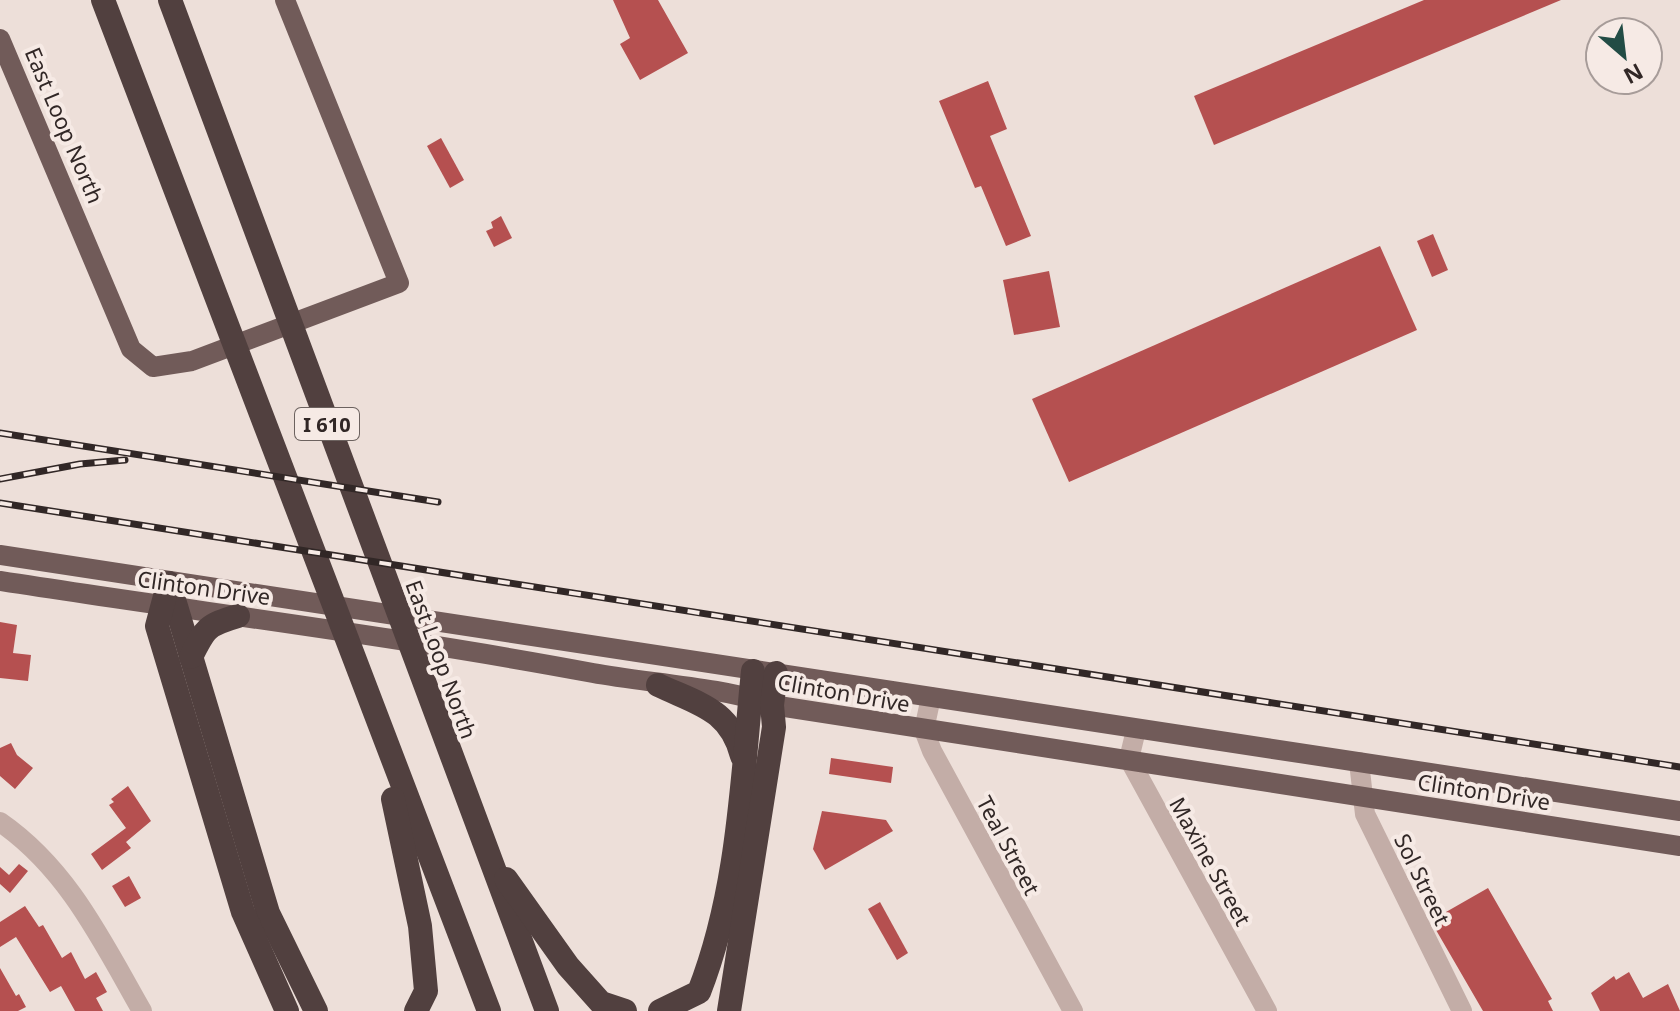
<svg xmlns="http://www.w3.org/2000/svg" width="1680" height="1011" viewBox="0 0 1680 1011" font-family="'Noto Sans',sans-serif">
  <rect width="100%" height="100%" fill="#eddfd9"/>
  <!-- building -->
  <g fill="#b55050">
    <path d="M613,0H658L688,53L640,80L620,44L630,38Z"/>
    <path d="M1424,0H1561L1214,145L1194,96Z"/>
    <path d="M988,81L1007,129L990,136L1031,236L1006,246L981,186L975,188L939,101Z"/>
    <path d="M441,138L464,180L450,188L427,146Z"/>
    <path d="M501,216L512,238L494,247L486,231L493,228L491,222Z"/>
    <path d="M1433,234L1448,270L1432,277L1417,241Z"/>
    <path d="M1380,246L1417,330L1069,482L1032,399Z"/>
    <path d="M1049,271L1060,327L1014,335L1003,280Z"/>
    <path d="M0,622L17,625L13,653L31,655L28,681L0,678Z"/>
    <path d="M11,743L17,755L33,768L15,789L0,776V748Z"/>
    <path d="M831,758L893,767L891,783L829,774Z"/>
    <path d="M128,786L151,821L126,842L131,848L102,870L91,854L126,828L109,805L114,802L111,799Z"/>
    <path d="M822,811L886,820L893,831L825,870L813,849Z"/>
    <path d="M19,864L28,871L10,893L0,884V867L9,875Z"/>
    <path d="M129,876L141,898L125,907L112,886Z"/>
    <path d="M1488,888L1552,999L1548,1001L1553,1011H1483L1436,930L1432,920Z"/>
    <path d="M880,902L908,953L897,960L868,909Z"/>
    <path d="M25,906L39,927L43,925L62,958L71,952L85,979L96,972L107,992L96,998L103,1011H75L61,986L50,992L16,937L0,947V922Z"/>
    <path d="M0,968L16,996L19,994L26,1007L18,1011H0Z"/>
    <path d="M1629,972L1643,998L1668,984L1680,1011H1600L1591,993L1614,976L1616,980Z"/>
  </g>
  <g fill="none" stroke-linecap="round" stroke-linejoin="round">
    <!-- minor -->
    <g stroke="#c3ada7" stroke-width="20">
      <path d="M931,697L924,730L932,751L1073,1011"/>
      <path d="M1136,730L1129,759L1267,1011"/>
      <path d="M1359,762L1365,814L1462,1011"/>
      <path d="M0,822C68,869 102,941 142,1011"/>
    </g>
    <!-- major -->
    <g stroke="#715b59" stroke-width="20">
      <path d="M0,39L131,349L153,367L192,361L399,283L285,0"/>
      <path d="M0,555C559,645 1120,723 1680,811"/>
      <path d="M0,581C198,612 396,636 593,673C647,683 723,687 772,705L1680,846"/>
    </g>
    <!-- highway -->
    <g stroke="#51403f" stroke-width="24">
      <path d="M103,0L489,1011"/>
      <path d="M170,0L547,1011"/>
      <path d="M169,583L268,913L316,1011"/>
      <path d="M168,585L157,626L243,912L287,1011"/>
      <path d="M191,657C205,628 207,625 238,616"/>
      <path d="M658,685C698,704 730,709 742,756"/>
      <path d="M393,799L420,926L426,991L416,1011"/>
      <path d="M506,879L568,966L601,1003L625,1011"/>
      <path d="M660,1011L699,992C739,890 742,779 753,671"/>
      <path d="M729,1011L774,727L772,705L776,673"/>
    </g>
    <defs>
      <g id="rail">
        <path d="M0,433L438,502"/>
        <path d="M0,479L80,464L125,460"/>
        <path d="M0,503L1680,767"/>
      </g>
    </defs>
    <!-- rail casing -->
    <use href="#rail" stroke="#312726" stroke-width="7"/>
    <!-- rail -->
    <use href="#rail" stroke="#f6eae5" stroke-width="4" stroke-dasharray="12" stroke-linecap="butt"/>
  </g>
  <g text-anchor="middle" dominant-baseline="central" stroke-width="8" stroke-linejoin="round" paint-order="stroke">
    <!-- shield labels -->
    <rect fill="#f6eae5" stroke="#6c625f" stroke-width="2" x="295" y="408" width="64" height="32" rx="6"/>
    <g font-size="20" font-weight="bold" fill="#312726">
      <text x="327" y="424">I 610</text>
    </g>
    <!-- street labels -->
    <g font-size="22" fill="#312726" stroke="#f6eae5">
      <text transform="translate(65 125) rotate(67)">East Loop North</text>
      <text transform="translate(204 587) rotate(8)">Clinton Drive</text>
      <text transform="translate(442 659) rotate(70)">East Loop North</text>
      <text transform="translate(844 692) rotate(10)">Clinton Drive</text>
      <text transform="translate(1484 791) rotate(9)">Clinton Drive</text>
      <text transform="translate(1009 845) rotate(62)">Teal Street</text>
      <text transform="translate(1211 861) rotate(61)">Maxine Street</text>
      <text transform="translate(1423 879) rotate(64)">Sol Street</text>
    </g>
  </g>
  <!-- north arrow -->
  <g transform="translate(1624 56) rotate(152)"><circle r="38" fill="#f6eae5" stroke="#a79c99" stroke-width="2"/>
  <path d="M0-6L14 30L0 20L-14 30Z" fill="#224c45"/>
  <text y="-12" font-size="22" font-weight="bold" text-anchor="middle" fill="#312726">N</text>
  </g>
</svg>
